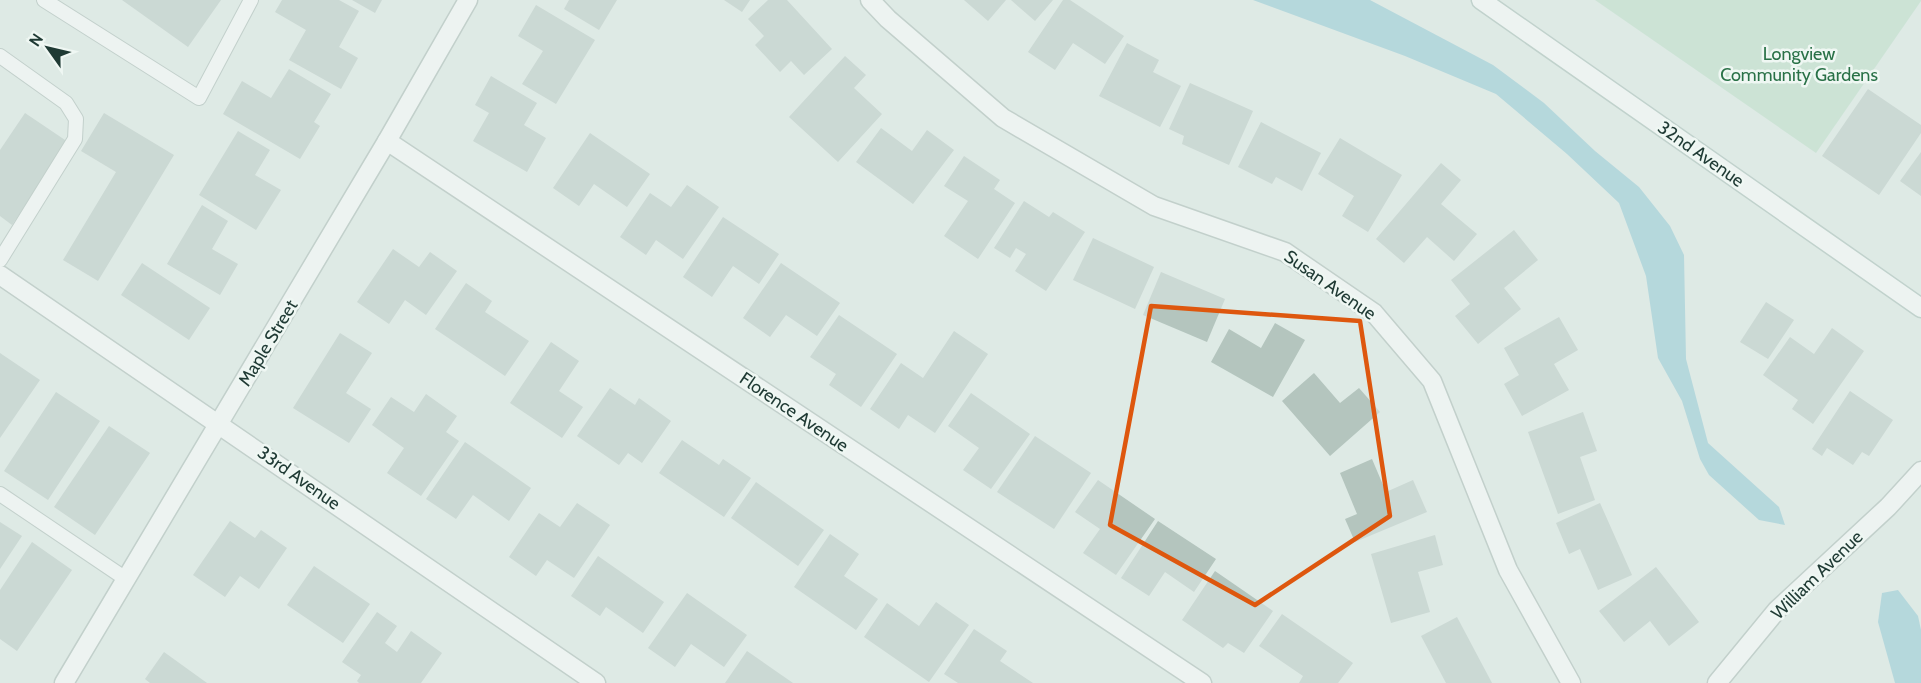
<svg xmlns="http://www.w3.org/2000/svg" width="1921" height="683" viewBox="0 0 1921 683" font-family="Cabin,sans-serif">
  <rect width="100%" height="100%" fill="#deeae5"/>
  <!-- green -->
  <path fill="#b6dcc2" d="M1595,0H1921V1L1816,153Z"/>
  <!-- water -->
  <g fill="#84c3d1">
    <path d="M1253,0H1370L1493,65L1544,103L1595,151L1639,187L1670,226L1684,255L1686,359L1708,443L1779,507L1785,525L1759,520L1709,475L1700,459L1682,401L1658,358L1646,276L1619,203L1567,154L1496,94L1405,56Z"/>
    <path d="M1898,590L1918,616L1921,630V683H1895L1878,622L1882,593Z"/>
  </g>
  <!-- building -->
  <g fill="#b4c5be">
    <path d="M122,0H221L188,47Z"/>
    <path d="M282,0H339L359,11L339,47L358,58L341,89L289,60L306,30L275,12Z"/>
    <path d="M352,0H382L375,13Z"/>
    <path d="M569,0H617L599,30L564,9Z"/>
    <path d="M724,0H750L742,12Z"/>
    <path d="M768,0H787L832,49L804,75L791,61L780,72L755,45L764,36L748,19Z"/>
    <path d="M964,0H1006L988,21Z"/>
    <path d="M1011,0H1053L1035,21Z"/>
    <path d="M1063,0H1070L1124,36L1105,64L1073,43L1055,70L1028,52Z"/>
    <path d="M536,5L595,40L556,104L522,84L543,51L518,36Z"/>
    <path d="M1127,43L1159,60L1153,72L1181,86L1160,127L1099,96Z"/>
    <path d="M845,56L866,75L854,88L882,114L838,162L789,117Z"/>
    <path d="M289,69L331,94L314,122L320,126L300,159L223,114L242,81L271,98Z"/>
    <path d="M491,76L537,103L524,125L546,138L527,172L473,141L489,113L475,105Z"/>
    <path d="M1190,83L1253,111L1229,165L1182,144L1184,136L1169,129Z"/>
    <path d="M1868,89L1921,125V133L1879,195L1822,156Z"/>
    <path d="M25,113L68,142L12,225L0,216V150Z"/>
    <path d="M104,113L174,155L98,281L63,260L116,172L81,151Z"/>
    <path d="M1261,122L1321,153L1302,191L1276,177L1272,184L1238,167Z"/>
    <path d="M881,128L912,151L927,130L954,150L913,204L856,162Z"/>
    <path d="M238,131L270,150L255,175L281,190L256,230L199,195Z"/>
    <path d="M590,133L650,174L627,207L594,184L579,206L553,188Z"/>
    <path d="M1340,138L1402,175L1368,232L1342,216L1354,196L1318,174Z"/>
    <path d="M1921,152V196L1900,181Z"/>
    <path d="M964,156L1000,180L994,189L1015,203L978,259L944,236L968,201L944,186Z"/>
    <path d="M1441,163L1461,180L1441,204L1477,234L1454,261L1427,237L1404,263L1376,239Z"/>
    <path d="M687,185L719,207L683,259L656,240L646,255L620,237L650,193L671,207Z"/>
    <path d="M1024,201L1049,217L1053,212L1085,232L1046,291L1015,271L1026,254L1016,248L1010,258L994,248Z"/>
    <path d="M202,205L228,221L212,249L238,264L220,295L167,264Z"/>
    <path d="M723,217L779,254L759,284L733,266L712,297L683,277Z"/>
    <path d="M1514,230L1538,260L1504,288L1521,309L1478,344L1455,316L1470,304L1451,280Z"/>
    <path d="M1093,238L1154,267L1135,309L1073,280Z"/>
    <path d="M393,249L419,267L430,252L457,271L426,315L405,300L389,324L357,302Z"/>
    <path d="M142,263L210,308L189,340L121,295Z"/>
    <path d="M781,263L840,303L817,336L786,315L770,337L743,318Z"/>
    <path d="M1161,272L1225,299L1207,342L1143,315Z"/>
    <path d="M466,283L492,301L485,312L529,341L505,376L435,329Z"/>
    <path d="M1766,302L1794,320L1768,359L1740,342Z"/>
    <path d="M839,315L897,354L861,407L829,385L836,374L810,357Z"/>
    <path d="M1559,317L1578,350L1554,364L1569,390L1522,416L1504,384L1519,375L1504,348Z"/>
    <path d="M1275,323L1305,340L1273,397L1211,362L1229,329L1261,348Z"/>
    <path d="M1832,328L1864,351L1813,424L1792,409L1798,400L1763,375L1790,337L1814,354Z"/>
    <path d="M954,331L988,354L935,433L908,415L899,429L870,409L901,363L923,378Z"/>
    <path d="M340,333L372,353L346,393L371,409L349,443L293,408Z"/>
    <path d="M551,342L579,361L559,391L583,407L562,438L510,403Z"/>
    <path d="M0,353L40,380L0,438Z"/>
    <path d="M1314,373L1340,403L1359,388L1380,412L1330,456L1282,401Z"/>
    <path d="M610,388L635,405L639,398L671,421L642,463L628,453L619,465L577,436Z"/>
    <path d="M1850,391L1893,420L1869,456L1862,452L1853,465L1827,448L1822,456L1812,449Z"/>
    <path d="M56,392L100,421L48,500L4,471Z"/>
    <path d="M971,393L1030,434L991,489L963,470L979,448L948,426Z"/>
    <path d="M426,394L457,416L446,432L459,441L421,496L387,473L404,448L372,425L391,397L414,412Z"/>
    <path d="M1583,412L1597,451L1580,457L1595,500L1558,514L1528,432Z"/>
    <path d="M109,426L150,453L95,535L54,507Z"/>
    <path d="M1035,436L1091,473L1054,529L997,492Z"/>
    <path d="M682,440L719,465L723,459L751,478L724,517L659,473Z"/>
    <path d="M465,442L531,488L509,521L473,495L456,519L426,499Z"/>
    <path d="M1372,459L1386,492L1413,480L1427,512L1355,542L1345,519L1357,514L1340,473Z"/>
    <path d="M1098,480L1155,519L1116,575L1083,553L1100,529L1075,512Z"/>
    <path d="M756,482L824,530L798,566L731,518Z"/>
    <path d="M577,503L610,525L574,578L547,560L536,576L509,557L539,513L560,527Z"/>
    <path d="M1600,503L1632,575L1598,590L1580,549L1569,554L1556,523Z"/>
    <path d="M230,521L255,538L261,530L287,548L259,589L240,576L225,597L193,575Z"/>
    <path d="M1158,521L1216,559L1194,592L1165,572L1149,596L1121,578Z"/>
    <path d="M0,522L22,536L0,569Z"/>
    <path d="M830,534L859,554L844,576L878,599L856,630L794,587Z"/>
    <path d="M1435,535L1443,565L1418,572L1430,612L1391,623L1371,554Z"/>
    <path d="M32,542L72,570L17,651L0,639V590Z"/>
    <path d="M598,556L664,602L643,633L606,607L600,616L571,596Z"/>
    <path d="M314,566L370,604L343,643L287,605Z"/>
    <path d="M1656,567L1699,622L1669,646L1650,621L1624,642L1599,611Z"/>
    <path d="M1215,571L1273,611L1244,653L1228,643L1223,648L1182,620Z"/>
    <path d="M687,593L747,635L724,667L691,644L675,667L648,648Z"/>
    <path d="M936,602L969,625L929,682L864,637L887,603L919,626Z"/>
    <path d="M377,612L397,626L385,643L397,652L411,631L442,653L421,683H359L357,681L361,675L342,662Z"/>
    <path d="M1282,614L1353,663L1338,683H1299L1303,676L1259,646Z"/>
    <path d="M1457,617L1492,683H1446L1421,636Z"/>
    <path d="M974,629L1007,651L1000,661L1033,683H958L944,674Z"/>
    <path d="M747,651L793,683H725Z"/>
    <path d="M164,652L207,683H150L145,679Z"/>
  </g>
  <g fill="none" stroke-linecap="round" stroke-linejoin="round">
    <defs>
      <g id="lane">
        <path d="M44,0L199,98L251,0"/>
        <path d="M0,56L66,103L76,119L75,139L0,260"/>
        <path d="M0,494L126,579"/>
      </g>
      <g id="street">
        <path d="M870,0L888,19L1003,118L1154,206L1285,252L1374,313L1432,381L1508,570L1571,683"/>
        <path d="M387,141L1202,683"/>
        <path d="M0,275L596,683"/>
        <path d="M64,683L387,141L468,0"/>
        <path d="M1717,683L1777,610L1888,507L1921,471"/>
      </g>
      <path id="secondary" d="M1481,0L1921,308"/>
    </defs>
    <!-- lane casing -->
    <use href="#lane" stroke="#a1b2ac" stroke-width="16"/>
    <!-- street casing -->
    <use href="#street" stroke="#a1b2ac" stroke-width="21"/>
    <!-- secondary casing -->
    <use href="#secondary" stroke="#9db6ae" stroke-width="21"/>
    <!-- lane -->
    <use href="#lane" stroke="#fff" stroke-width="14"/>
    <!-- street -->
    <use href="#street" stroke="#fff" stroke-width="18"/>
    <!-- secondary -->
    <use href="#secondary" stroke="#fff" stroke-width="18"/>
  </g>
  <!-- marked area -->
  <path d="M0 0H1921V683H0ZM1151,306L1360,321L1390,516L1255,605L1110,525Z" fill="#deeae5" fill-opacity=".55" fill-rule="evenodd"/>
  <path fill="none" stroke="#de570e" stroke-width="4.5" stroke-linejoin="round" d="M1151,306L1360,321L1390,516L1255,605L1110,525Z"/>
  <g text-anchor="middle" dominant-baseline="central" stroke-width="5" stroke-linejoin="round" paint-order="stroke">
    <!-- park labels -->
    <g font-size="18" fill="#297147" stroke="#eff7f3">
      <text x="1799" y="54">Longview<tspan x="1799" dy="21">Community Gardens</tspan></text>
    </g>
    <!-- street labels -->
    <g font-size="18" fill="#1f3a34" stroke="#eff7f3">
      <text transform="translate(1701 154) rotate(35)">32nd Avenue</text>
      <text transform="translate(1330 285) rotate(35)">Susan Avenue</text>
      <text transform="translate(268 343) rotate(-59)">Maple Street</text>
      <text transform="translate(794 412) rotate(34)">Florence Avenue</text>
      <text transform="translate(299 478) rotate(35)">33rd Avenue</text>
      <text transform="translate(1817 575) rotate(-44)">William Avenue</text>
    </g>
  </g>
  <!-- north arrow -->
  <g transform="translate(48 48) rotate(304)" stroke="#eff7f3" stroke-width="4.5" paint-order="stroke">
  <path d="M0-4.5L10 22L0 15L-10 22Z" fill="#1f3a34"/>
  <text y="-9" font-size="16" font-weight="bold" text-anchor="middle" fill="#1f3a34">N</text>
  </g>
</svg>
